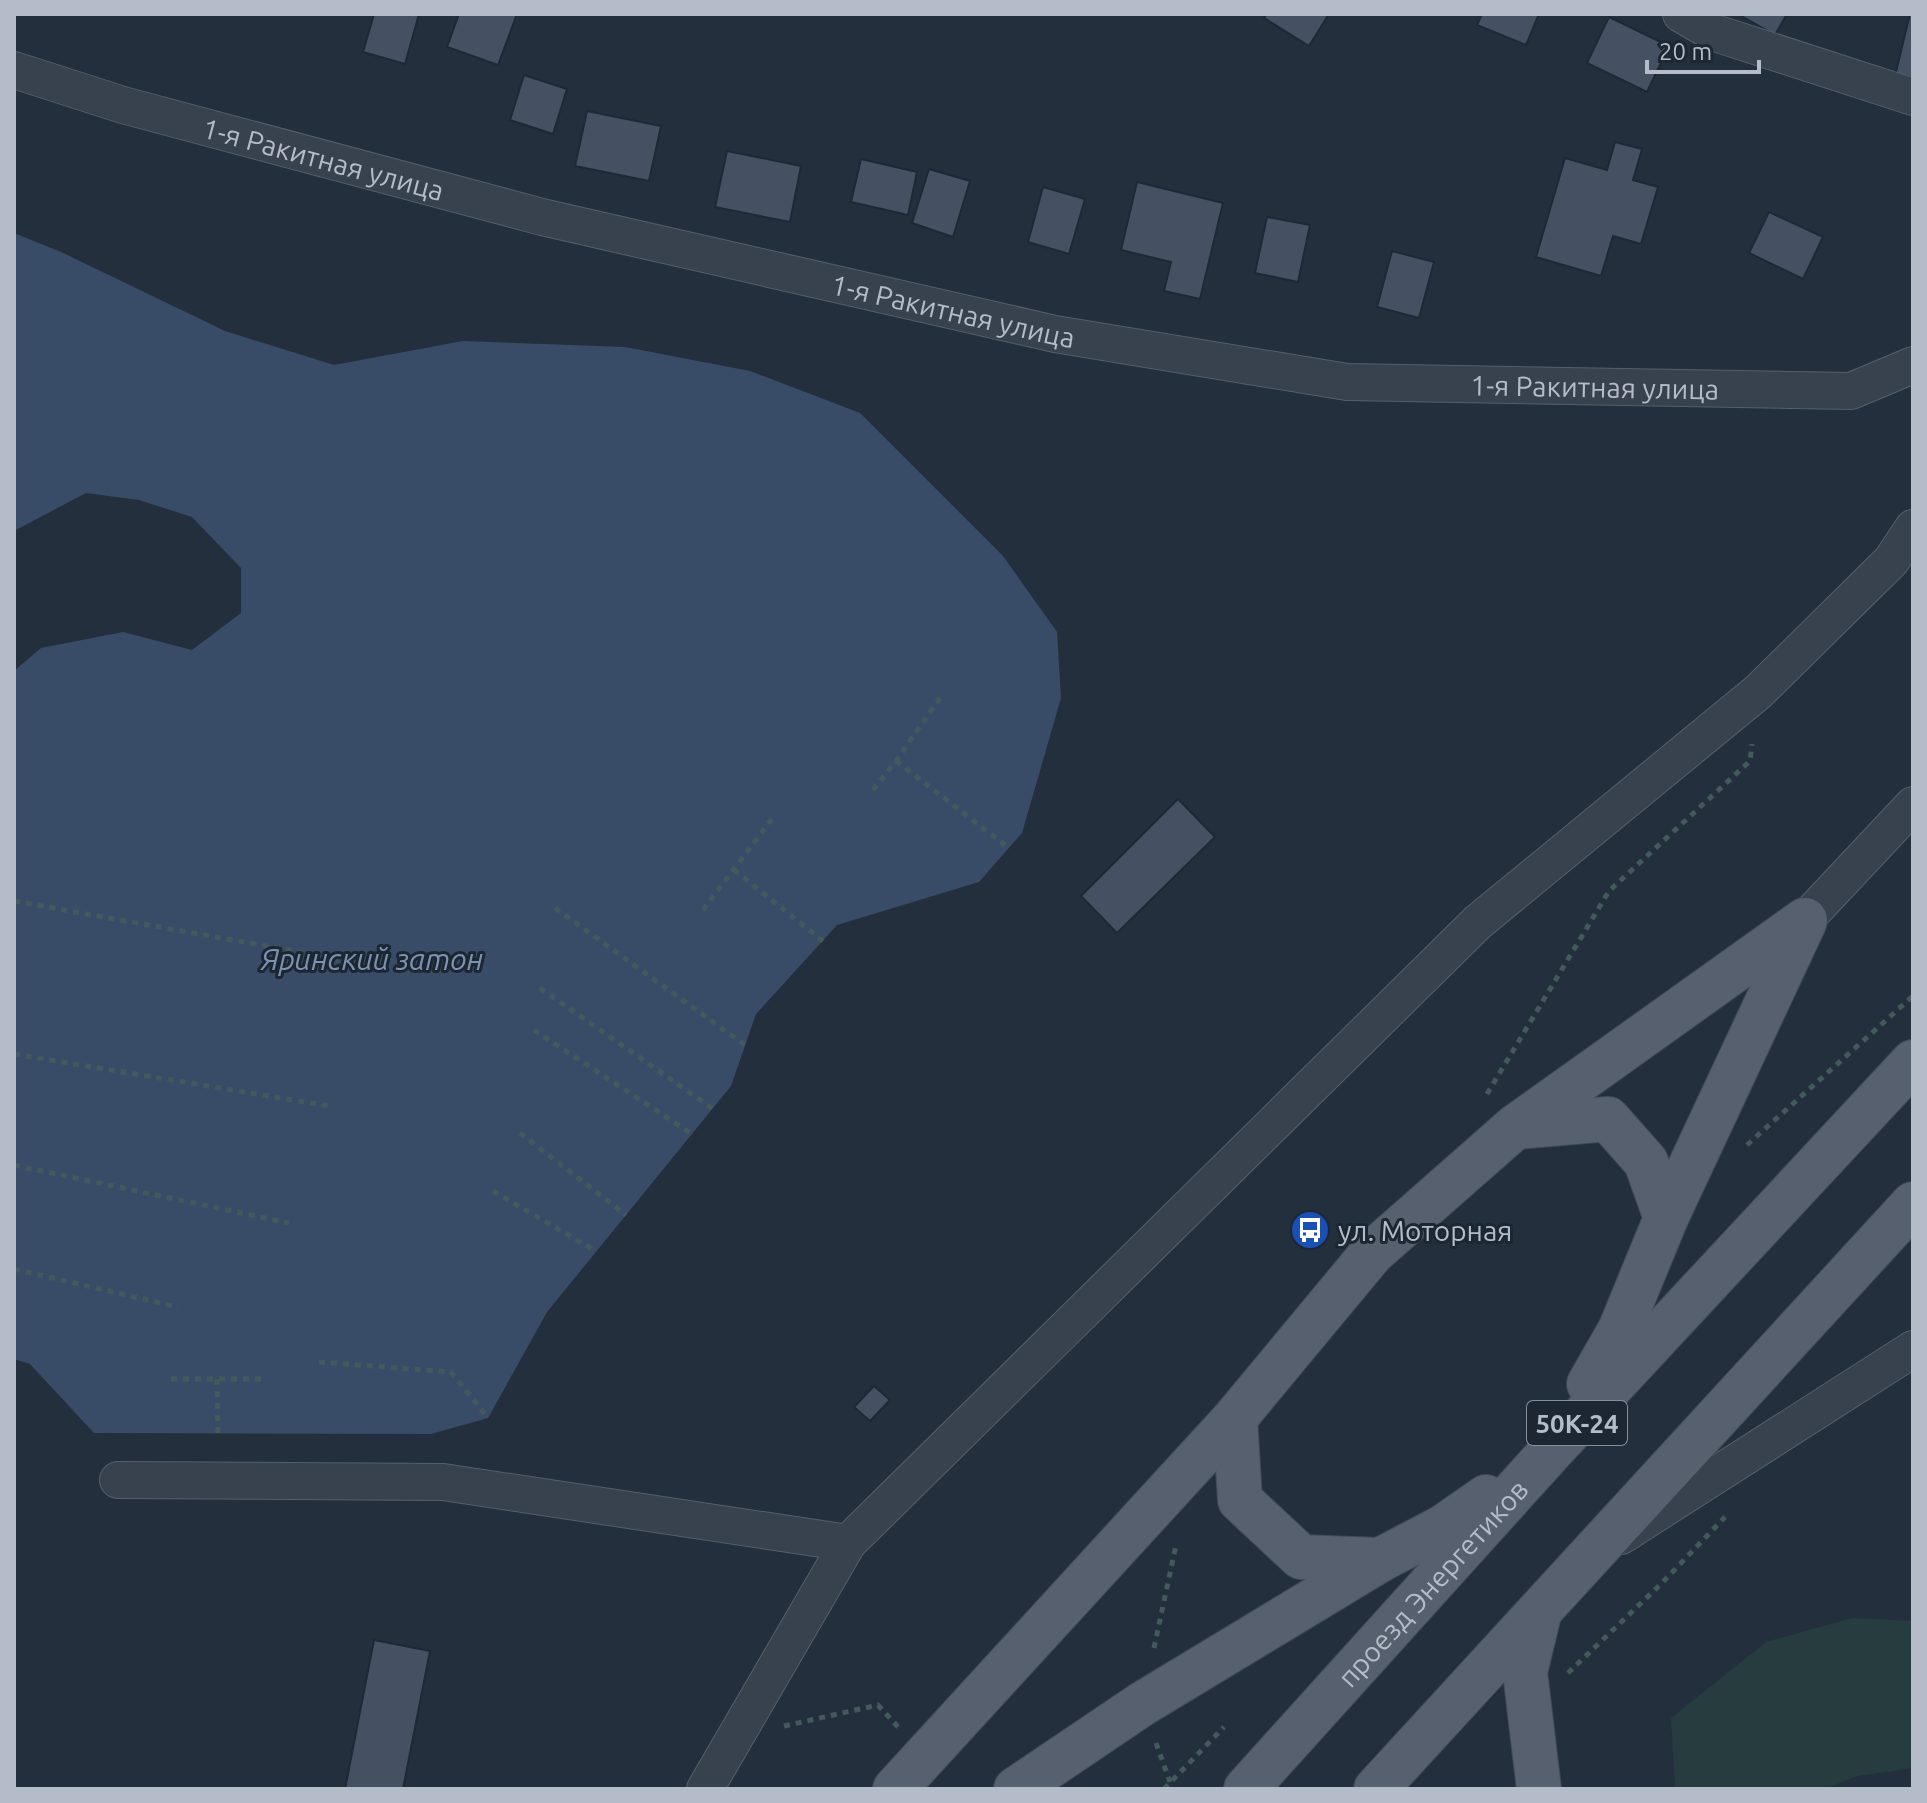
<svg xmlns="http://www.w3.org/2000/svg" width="1927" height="1803" viewBox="0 0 1927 1803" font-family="Ubuntu,sans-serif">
  <rect width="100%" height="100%" fill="#242f3e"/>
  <!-- green -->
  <path fill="#263c3f" d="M1852,1618L1913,1621V1768L1857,1776L1825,1789H1675L1671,1718L1766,1642Z"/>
  <!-- water -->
  <path fill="#394c67" d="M14,233L61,252L225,331L334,365L463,341L625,347L750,371L860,413L1003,556L1057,632L1061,698L1022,833L979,882L837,925L756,1014L731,1086L547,1312L488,1418L431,1434L94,1433L30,1364L14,1359V671L41,648L123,632L192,650L241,613V568L192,517L139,500L86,493L14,531Z"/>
  <!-- building -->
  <g fill="#455162" stroke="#1f2835" stroke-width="2">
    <path d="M374,14H419L405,64L363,52Z"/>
    <path d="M459,14H517L498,65L447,47Z"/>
    <path d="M1267,14H1329L1309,46L1264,18Z"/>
    <path d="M1482,14H1539L1526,45L1477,25Z"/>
    <path d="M1738,14H1787L1775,35Z"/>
    <path d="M1910,14H1913V80L1895,76Z"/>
    <path d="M1609,17L1669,46L1647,92L1587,63Z"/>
    <path d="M524,75L567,89L553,134L510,120Z"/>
    <path d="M587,111L661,126L649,181L575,166Z"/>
    <path d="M1615,142L1642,149L1633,180L1658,187L1641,244L1613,236L1601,276L1536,257L1565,158L1607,170Z"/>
    <path d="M727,151L801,166L790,222L715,207Z"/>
    <path d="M861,159L917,172L908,215L851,202Z"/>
    <path d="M929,169L970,181L953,237L912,223Z"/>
    <path d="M1137,182L1223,203L1200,299L1164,291L1171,262L1121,250Z"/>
    <path d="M1043,187L1085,199L1069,254L1028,242Z"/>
    <path d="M1769,212L1823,237L1803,279L1749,253Z"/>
    <path d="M1267,217L1310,225L1298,282L1255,273Z"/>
    <path d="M1392,251L1434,262L1419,318L1377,307Z"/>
    <path d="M1178,799L1215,837L1117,933L1081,896Z"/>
    <path d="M874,1386L890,1400L870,1421L854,1407Z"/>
    <path d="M374,1640L430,1651L403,1789H345Z"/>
  </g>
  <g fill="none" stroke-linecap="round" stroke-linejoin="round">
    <defs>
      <g id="minor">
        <path d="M1681,14L1712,32L1913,97"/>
        <path id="s1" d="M14,70L123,105L542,217L1055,334L1347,382L1851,391L1913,365"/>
        <path d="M1805,920L1913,805"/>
        <path d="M118,1480L443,1482L848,1543"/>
        <path d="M1621,1536L1913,1349"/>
        <path d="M705,1789L848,1543L1478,922L1758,692L1891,561L1913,528"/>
      </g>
      <g id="major">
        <path d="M1517,1127L1608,1119L1646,1162L1666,1218L1620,1330L1589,1384"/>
        <path d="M1666,1218L1804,923"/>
        <path d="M1235,1418L1240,1500L1301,1557L1380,1560L1443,1527L1486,1497"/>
        <path d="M895,1789L1235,1418L1372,1253L1515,1127L1805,920"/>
        <path d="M1016,1789L1142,1704L1380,1560"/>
        <path id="s2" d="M1246,1789L1552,1450L1913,1062"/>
        <path d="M1376,1789L1913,1204"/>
        <path d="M1539,1789L1525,1672L1539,1614"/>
      </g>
    </defs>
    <!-- minor casing -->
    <use href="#minor" stroke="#565f6c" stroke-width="38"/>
    <!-- major casing -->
    <use href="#major" stroke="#414a57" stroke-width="46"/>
    <!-- path -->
    <g stroke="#44595c" stroke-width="5" stroke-dasharray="6 6" stroke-linecap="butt">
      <path d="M896,761L1009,848"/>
      <path d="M873,790L896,761L942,695"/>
      <path d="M734,870L823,941"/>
      <path d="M14,901L350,961"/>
      <path d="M555,908L745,1045"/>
      <path d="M703,910L774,816"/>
      <path d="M540,988L712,1108"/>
      <path d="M534,1030L692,1134"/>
      <path d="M14,1054L329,1106"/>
      <path d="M1487,1094L1609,891L1750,761L1752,744"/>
      <path d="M520,1133L626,1215"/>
      <path d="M1747,1145L1913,996"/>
      <path d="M14,1165L289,1223"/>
      <path d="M493,1191L596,1251"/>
      <path d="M14,1269L178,1307"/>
      <path d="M319,1362L451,1372L488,1418"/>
      <path d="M171,1379H261"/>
      <path d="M217,1379L218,1433"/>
      <path d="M1154,1648L1176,1545"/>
      <path d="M1568,1673L1661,1584L1725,1517"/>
      <path d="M784,1726L878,1705L898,1727"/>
      <path d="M1156,1743L1170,1782"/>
      <path d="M1164,1789L1224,1727"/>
    </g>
    <!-- minor -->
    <use href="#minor" stroke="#38414e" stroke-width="36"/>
    <!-- major -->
    <use href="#major" stroke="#56606e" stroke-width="44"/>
  </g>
  <!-- icons -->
  <defs>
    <symbol id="bus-disc" viewBox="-11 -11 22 22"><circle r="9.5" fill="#1a4fb4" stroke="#1d2633"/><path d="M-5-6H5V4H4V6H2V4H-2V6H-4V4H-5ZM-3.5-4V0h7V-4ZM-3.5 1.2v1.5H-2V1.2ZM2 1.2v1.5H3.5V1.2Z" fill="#fff"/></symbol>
  </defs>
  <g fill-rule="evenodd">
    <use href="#bus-disc" x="1288" y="1208" width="44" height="44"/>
  </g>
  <g text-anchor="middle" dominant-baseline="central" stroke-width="6" stroke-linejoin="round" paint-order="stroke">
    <!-- shield labels -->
    <rect fill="#1d2633" stroke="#878f9c" stroke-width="2" x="1527" y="1401" width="100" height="44" rx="6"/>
    <g font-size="26" font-weight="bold" fill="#b4bcc9">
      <text x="1577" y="1423">50К-24</text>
    </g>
    <!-- street labels -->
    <g font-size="28" fill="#b4bcc9" stroke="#1d2633">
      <text stroke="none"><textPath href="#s1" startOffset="322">1-я Ракитная улица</textPath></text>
      <text stroke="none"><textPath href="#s1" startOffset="970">1-я Ракитная улица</textPath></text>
      <text stroke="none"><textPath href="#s1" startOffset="1618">1-я Ракитная улица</textPath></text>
      <text stroke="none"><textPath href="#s2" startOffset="278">проезд Энергетиков</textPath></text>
    </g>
    <!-- poi labels -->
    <g font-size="28" fill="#b4bcc9" stroke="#1d2633" text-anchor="start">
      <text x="1338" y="1230">ул. Моторная</text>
    </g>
    <!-- water labels -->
    <g font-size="30" font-style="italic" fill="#7c92b1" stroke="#1d2633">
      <text x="372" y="959">Яринский затон</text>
    </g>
  </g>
  <!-- border -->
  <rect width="1927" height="1803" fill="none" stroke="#b4bcc9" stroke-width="32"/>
  <!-- scale -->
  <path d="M1647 60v12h112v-12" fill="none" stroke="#b4bcc9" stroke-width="4"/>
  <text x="1659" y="60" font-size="24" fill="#b4bcc9" stroke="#1d2633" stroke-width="6" paint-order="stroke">20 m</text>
</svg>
